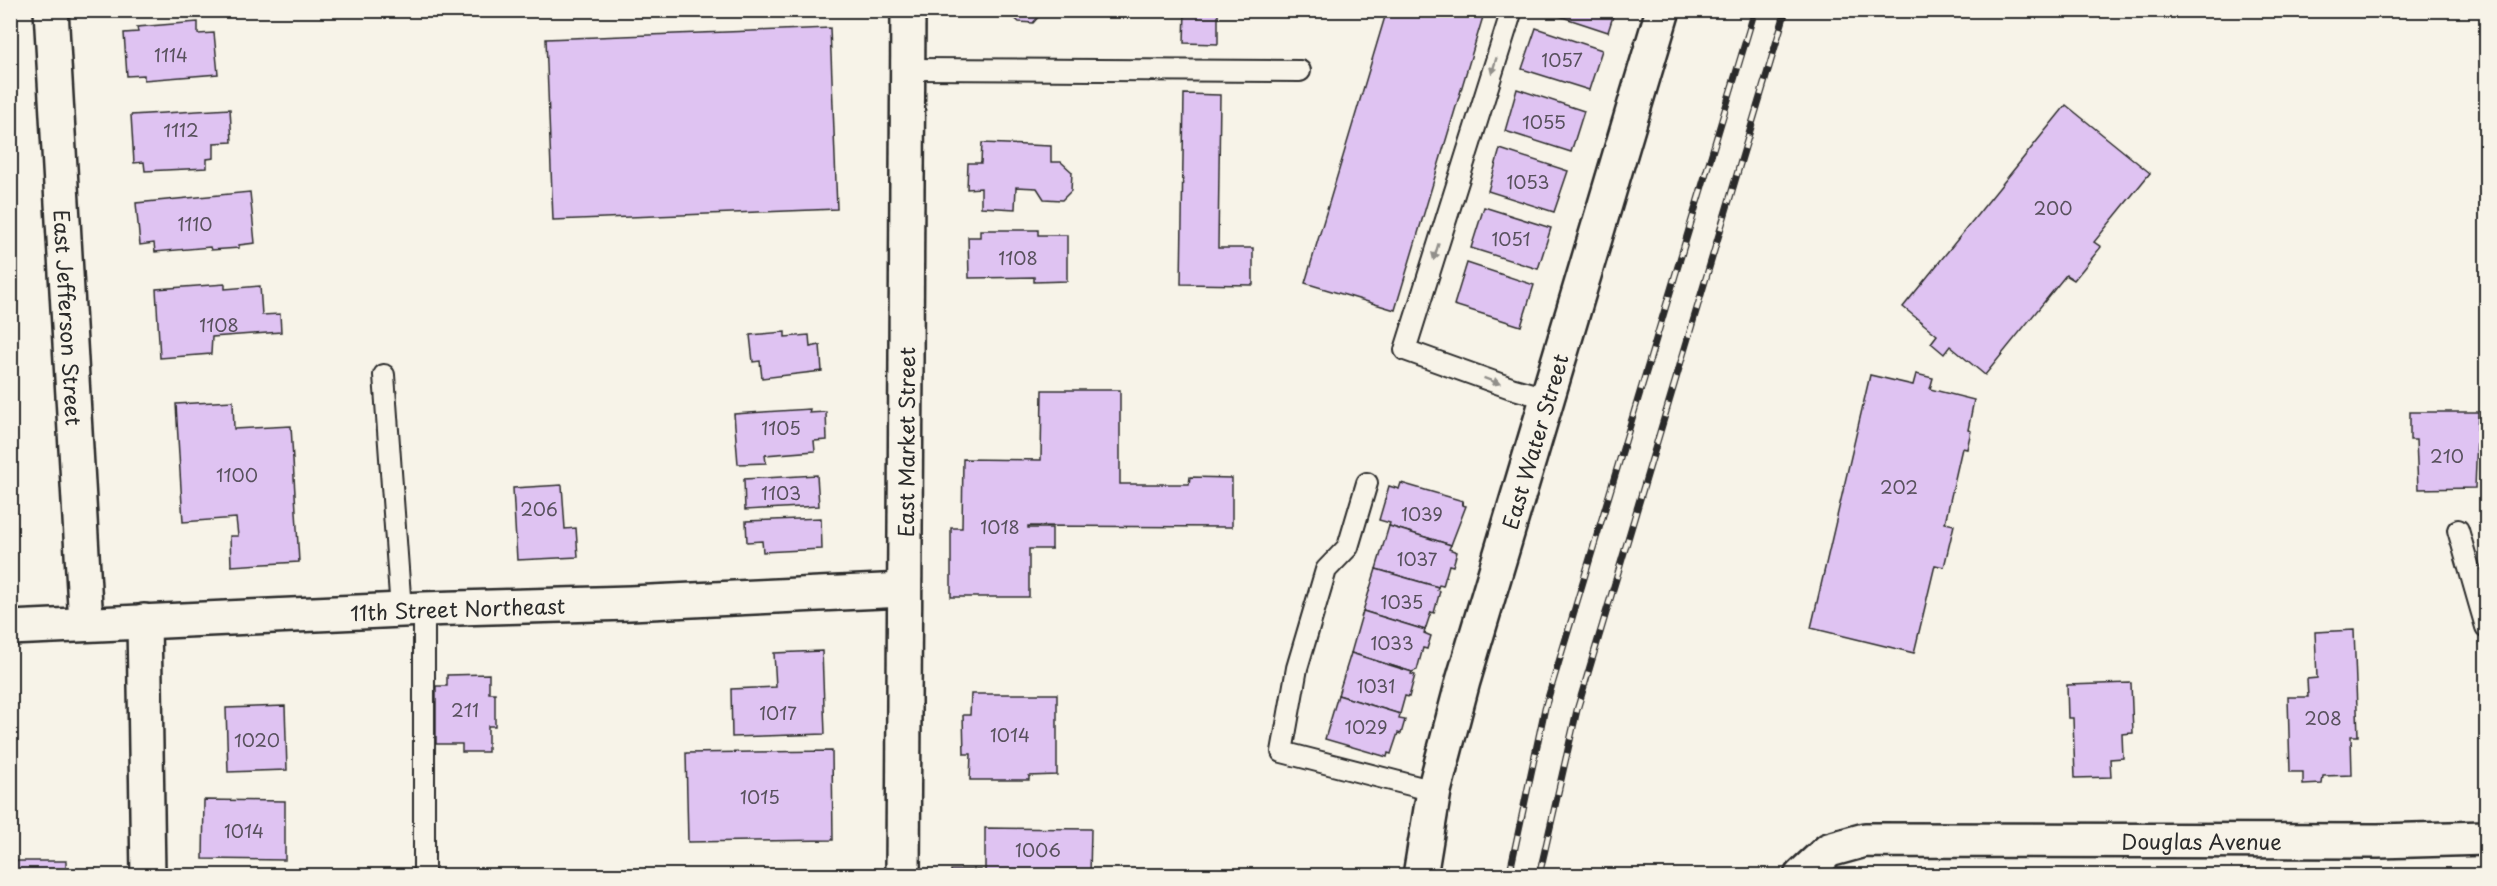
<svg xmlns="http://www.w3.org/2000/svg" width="2497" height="886" viewBox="0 0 2497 886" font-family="'Playpen Sans',sans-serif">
  <rect width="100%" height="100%" fill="#f7f3e8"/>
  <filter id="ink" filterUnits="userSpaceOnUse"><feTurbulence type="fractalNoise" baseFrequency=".0167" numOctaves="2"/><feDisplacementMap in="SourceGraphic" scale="12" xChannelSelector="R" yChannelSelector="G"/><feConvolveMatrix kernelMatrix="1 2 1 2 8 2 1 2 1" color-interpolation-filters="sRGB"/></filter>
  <g filter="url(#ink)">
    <!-- building -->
    <g fill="#dfc3f2" stroke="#2b2b2b" stroke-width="1.5">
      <path d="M1011,10H1041V14L1033,23L1019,22L1011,15Z"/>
      <path d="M1185,10H1218V44L1184,43Z"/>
      <path d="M1387,10H1485L1395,310L1305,283Z"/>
      <path d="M1541,10H1615L1608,32Z"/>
      <path d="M198,22V34L214,33L218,74L144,80V75L127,76L124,33L138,32L137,27Z"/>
      <path d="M830,28L837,209L553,220L546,39Z"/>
      <path d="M1536,28L1602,50L1589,90L1522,69Z"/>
      <path d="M1517,89L1584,111L1571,152L1505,131Z"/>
      <path d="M1184,94L1220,95L1218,248H1253V285L1181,284Z"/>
      <path d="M2066,105L2150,173L2094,242L2101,247L2074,280L2066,275L1985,375L1950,346L1944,354L1931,343L1937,335L1903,307Z"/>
      <path d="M230,109L232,142L214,143V158L207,159V168L145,171L144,162L134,163L131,115Z"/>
      <path d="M982,143L1051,146V162H1061L1072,172L1071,191L1062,200L1044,199L1037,188L1016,187L1015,209L981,207V188L967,189L968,163H981Z"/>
      <path d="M1500,149L1568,171L1554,212L1488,191Z"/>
      <path d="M250,192L255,243L239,245V248L211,250L210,247L155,252L154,243L140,245L136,203Z"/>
      <path d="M1484,207L1551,228L1538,269L1471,248Z"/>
      <path d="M980,230H1038V235H1067V281L1034,282V277L969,278L968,237H980Z"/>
      <path d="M1467,263L1534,285L1521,326L1454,305Z"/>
      <path d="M225,284V289L260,286L262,315L280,314L281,332L212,337L211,354L160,358L156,289Z"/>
      <path d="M785,332V337L809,335L810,347L820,345L822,371L762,378L760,361L753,362L750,335Z"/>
      <path d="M1916,374L1933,378L1930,389L1974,400L1968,430L1971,431L1967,449L1962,448L1945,523L1954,525L1944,567L1935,565L1914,653L1811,628L1870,375L1913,385Z"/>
      <path d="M1042,390H1120V484H1189L1190,477L1232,478V527L1028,526V528H1052V549H1029V597H951V528H962L963,459L1041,460Z"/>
      <path d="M233,401L234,429L291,426L299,562L231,566L230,536H238L236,518L183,522L176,404Z"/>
      <path d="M810,409L809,413L826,412L827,440L814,441L815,451L765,455L766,463L738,464L734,414Z"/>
      <path d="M2410,412H2478L2475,488L2418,489L2416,440H2410Z"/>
      <path d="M817,475L819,506L745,510L744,479Z"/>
      <path d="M1401,483L1463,501L1462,505L1466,506L1451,545L1389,526L1390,523L1379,520L1389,486L1399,489Z"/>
      <path d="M562,485L565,529L576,528L578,557L517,560L513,488Z"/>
      <path d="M821,518L822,549L763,552L762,541L747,542L746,521Z"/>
      <path d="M1389,526L1451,545L1449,549L1457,552L1453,566L1449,565L1443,586L1439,585L1438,587L1376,569Z"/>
      <path d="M1376,569L1438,587L1437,590L1440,591L1434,613L1431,612L1425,630L1363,611Z"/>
      <path d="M1363,611L1425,630L1424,633L1431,636L1427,649L1423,648L1417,670L1412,672L1351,653Z"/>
      <path d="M2354,630L2358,736H2351L2352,775L2323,776L2322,784L2303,785V772H2290L2288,697H2308L2307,679L2317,678L2315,632Z"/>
      <path d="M822,651L825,734L732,737L731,689L776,687L774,653Z"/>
      <path d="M1351,653L1412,672L1411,674L1415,675L1409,697L1405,696L1400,714L1338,695Z"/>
      <path d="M489,674V693H495V726H488V752H462V744H436V686H447V675Z"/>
      <path d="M2131,683L2133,733L2122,734L2123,758L2110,759L2111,777L2075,778L2073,718H2068L2067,685Z"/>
      <path d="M971,694H1057V775L1029,776V780H970L971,754H964L963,715H970Z"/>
      <path d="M1338,695L1400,714L1399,719L1405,720L1401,734L1398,733L1391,754L1388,753L1387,757L1325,739Z"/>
      <path d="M285,706L287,770L228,772L226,708Z"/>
      <path d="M832,751L833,840L688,842L686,753Z"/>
      <path d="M204,800L285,801V860L203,859Z"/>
      <path d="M985,828L1091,829L1090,876H951V870H981V874L985,873Z"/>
      <rect x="10" y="861" width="56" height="15"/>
    </g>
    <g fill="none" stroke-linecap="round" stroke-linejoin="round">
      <defs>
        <g id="service">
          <path d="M1512,10L1405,350L1511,388L1546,398"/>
          <path d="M908,69L1300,71"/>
          <path d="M384,375L401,610"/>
          <path d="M1367,483L1348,547L1326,570L1297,668L1282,752L1434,791"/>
          <path d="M2458,530L2486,627"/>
          <path d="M424,609V876"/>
        </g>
        <g id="minor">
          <path id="s1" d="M51,10L86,624"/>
          <path d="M144,621L148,876"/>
          <path id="s2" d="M10,628L424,609L630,603L904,590"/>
          <path id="s3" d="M1420,876L1434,791L1463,681L1663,10"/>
          <path id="s4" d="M1801,876L1829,850L1865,840L2378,841L2486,838"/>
        </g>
        <g id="secondary">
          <path id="s5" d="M903,876L908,10"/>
        </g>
      </defs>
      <!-- service casing -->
      <use href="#service" stroke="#2b2b2b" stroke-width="24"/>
      <!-- minor casing -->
      <use href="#minor" stroke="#2b2b2b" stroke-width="38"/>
      <!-- secondary casing -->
      <use href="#secondary" stroke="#2b2b2b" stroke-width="38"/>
      <!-- service -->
      <use href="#service" stroke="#f7f3e8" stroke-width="20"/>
      <!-- minor -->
      <use href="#minor" stroke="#f7f3e8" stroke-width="33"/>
      <!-- secondary -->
      <use href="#secondary" stroke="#f7f3e8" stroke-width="33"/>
      <defs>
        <g id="rail">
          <path d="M1509,876L1545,708L1755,10"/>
          <path d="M1539,876L1577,710L1786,10"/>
        </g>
      </defs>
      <!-- rail casing -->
      <use href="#rail" stroke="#2b2b2b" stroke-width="7"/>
      <!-- rail -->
      <use href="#rail" stroke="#f7f3e8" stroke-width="4.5" stroke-dasharray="14" stroke-linecap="butt"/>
    </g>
    <!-- one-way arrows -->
    <defs><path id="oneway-solid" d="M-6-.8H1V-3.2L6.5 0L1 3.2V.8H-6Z" transform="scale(1.5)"/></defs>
    <g fill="#918f8a">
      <use href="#oneway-solid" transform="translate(1494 66) rotate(107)"/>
      <use href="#oneway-solid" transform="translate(1436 252) rotate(107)"/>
      <use href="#oneway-solid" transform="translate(1492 381) rotate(20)"/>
    </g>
  </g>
  <g text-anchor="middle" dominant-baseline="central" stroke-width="4.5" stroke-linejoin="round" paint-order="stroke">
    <!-- number labels -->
    <g font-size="18" fill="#58515d">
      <text x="171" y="54">1114</text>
      <text x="1562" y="59">1057</text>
      <text x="1544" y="121">1055</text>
      <text x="181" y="129">1112</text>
      <text x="1528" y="181">1053</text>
      <text x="2053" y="207">200</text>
      <text x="195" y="223">1110</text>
      <text x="1511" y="238">1051</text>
      <text x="1018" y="257">1108</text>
      <text x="219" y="324">1108</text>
      <text x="781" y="427">1105</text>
      <text x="2447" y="455">210</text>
      <text x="237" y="474">1100</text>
      <text x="1899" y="486">202</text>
      <text x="781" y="492">1103</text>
      <text x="539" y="508">206</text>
      <text x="1422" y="513">1039</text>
      <text x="1000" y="526">1018</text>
      <text x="1417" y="558">1037</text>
      <text x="1402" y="601">1035</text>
      <text x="1392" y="642">1033</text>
      <text x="1376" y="685">1031</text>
      <text x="465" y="709">211</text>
      <text x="778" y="712">1017</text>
      <text x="2323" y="717">208</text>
      <text x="1366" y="726">1029</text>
      <text x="1010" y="734">1014</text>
      <text x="257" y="739">1020</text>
      <text x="760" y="796">1015</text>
      <text x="244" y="830">1014</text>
      <text x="1038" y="849">1006</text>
    </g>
    <!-- street labels -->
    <g font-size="21" fill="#2b2b2b" stroke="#f7f3e8">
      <text stroke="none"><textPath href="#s1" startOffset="308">East Jefferson Street</textPath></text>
      <text stroke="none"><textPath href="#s3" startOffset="450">East Water Street</textPath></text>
      <text stroke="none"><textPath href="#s5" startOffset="434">East Market Street</textPath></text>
      <text stroke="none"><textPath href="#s2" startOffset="448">11th Street Northeast</textPath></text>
      <text stroke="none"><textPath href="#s4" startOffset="412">Douglas Avenue</textPath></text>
    </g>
  </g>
  <!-- margin -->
  <rect width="2497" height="886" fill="none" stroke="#f7f3e8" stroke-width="36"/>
  <rect x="18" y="18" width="2461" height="850" fill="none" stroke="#2b2b2b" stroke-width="2" filter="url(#ink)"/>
</svg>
